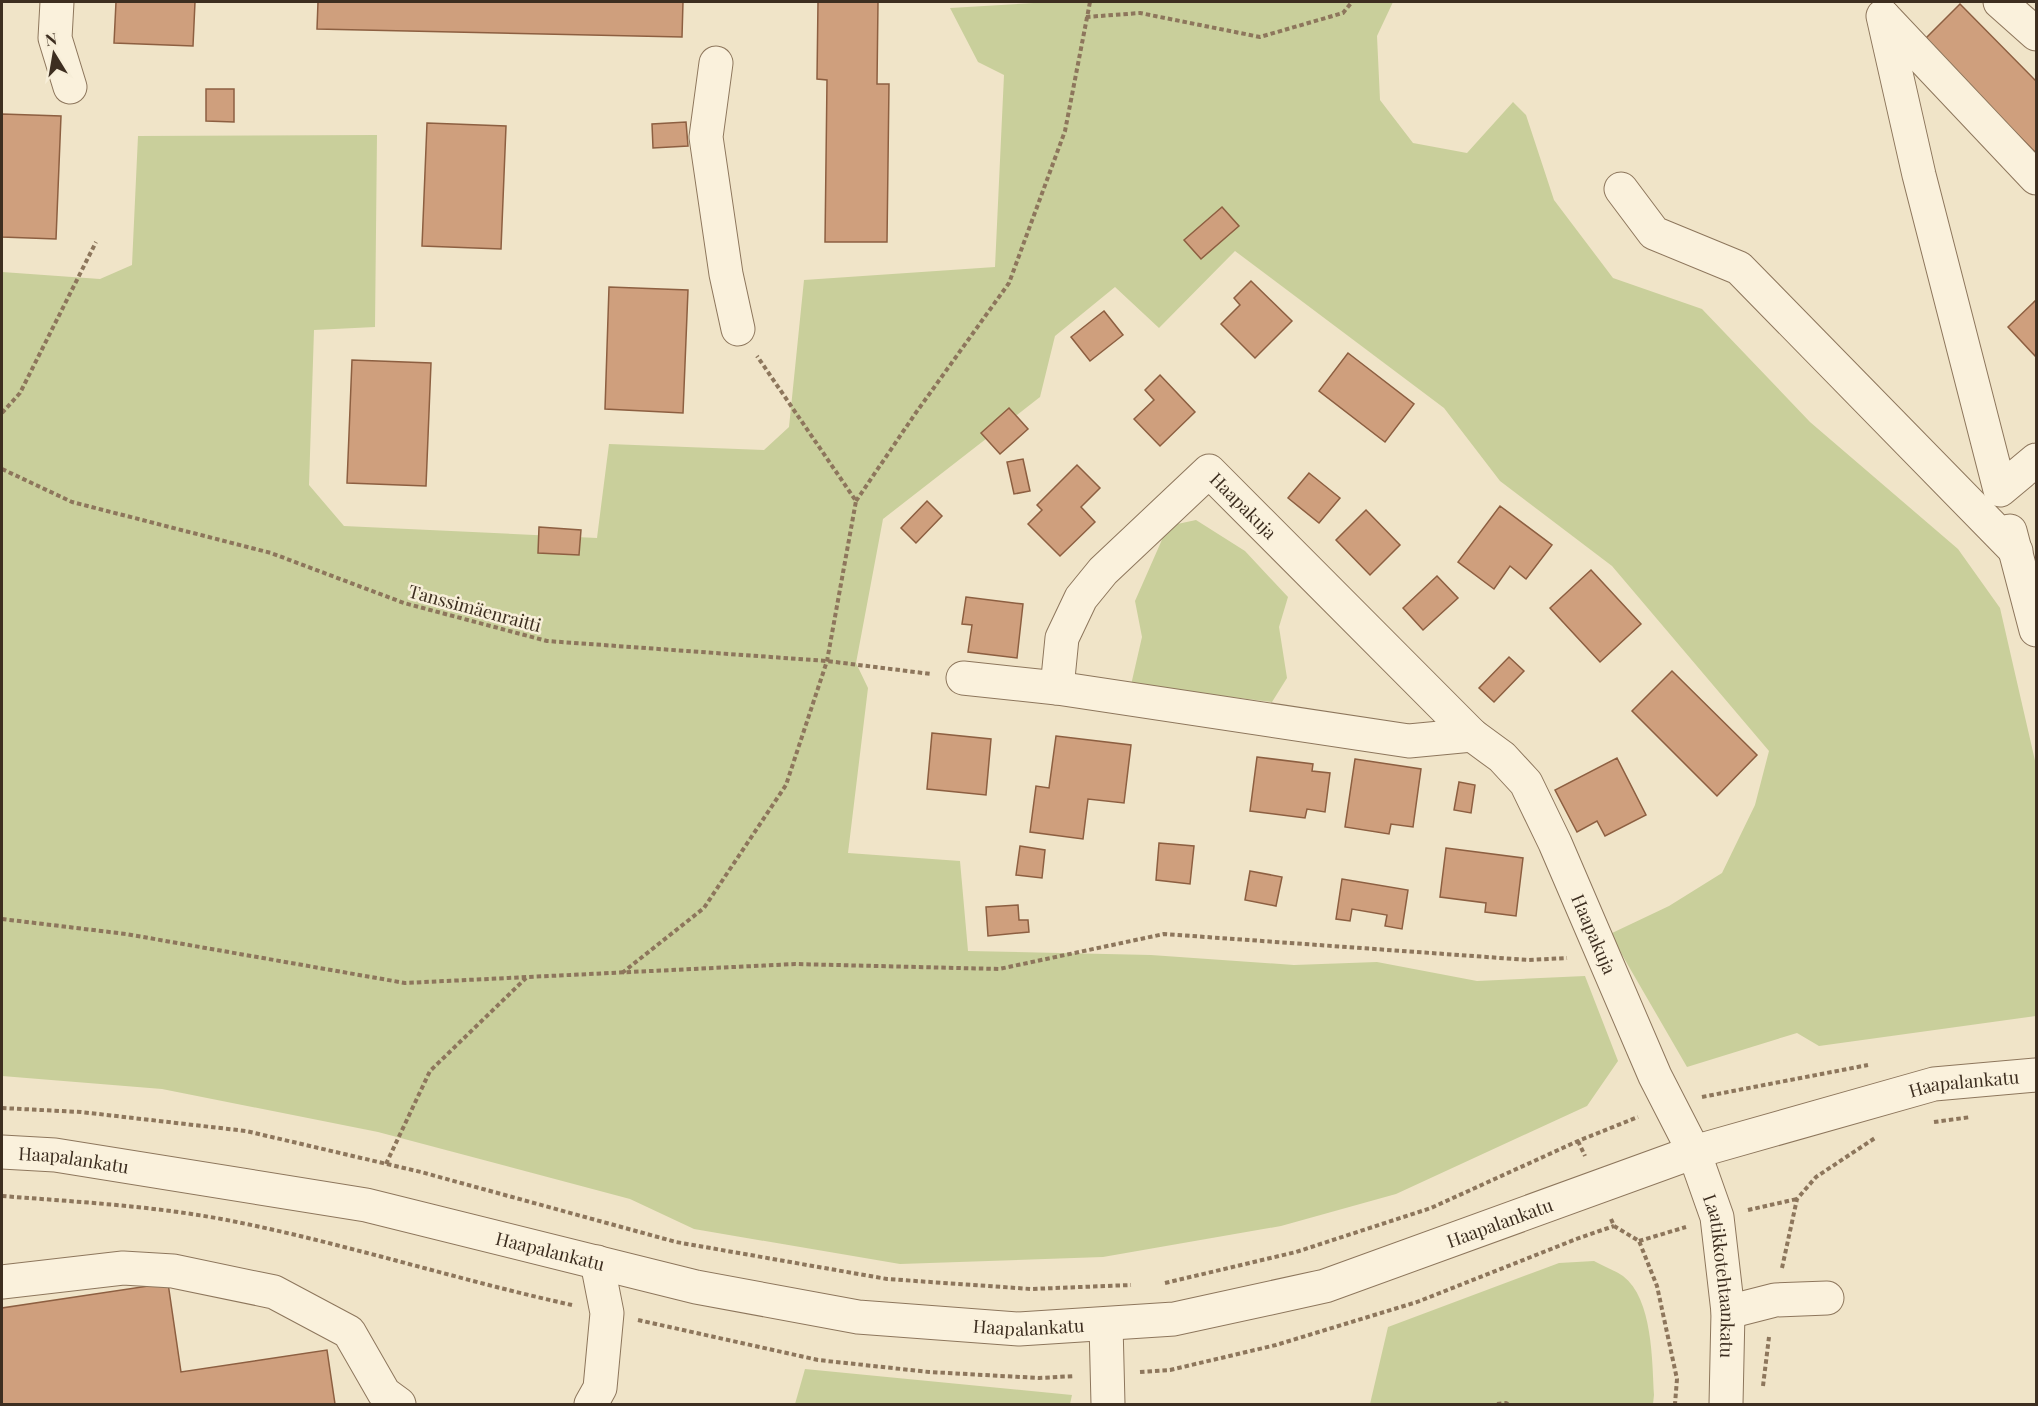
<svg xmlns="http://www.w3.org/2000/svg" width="2038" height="1406" viewBox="0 0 2038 1406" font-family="'Playfair Display',serif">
  <rect width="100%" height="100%" fill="#f0e4c8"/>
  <!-- green -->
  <g fill="#c9cf9b">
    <path d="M1051,2H1393L1377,36L1380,100L1413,143L1467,153L1513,102L1526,115L1554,200L1613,278L1702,309L1810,422L1958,549L2000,608L2036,765V1016L1819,1046L1797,1033L1687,1067L1610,934L1669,906L1722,873L1755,805L1769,751L1612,566L1500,481L1444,408L1235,251L1159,328L1115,287L1055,336L1040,397L883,519L856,663L868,688L848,853L960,861L968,951L1151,955L1294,965L1377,962L1477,981L1585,976L1618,1061L1587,1106L1396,1194L1281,1226L1103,1257L900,1264L694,1229L630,1199L378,1132L162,1089L2,1076V272L100,279L132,265L138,136L377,135L375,327L314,330L309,485L344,526L597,538L609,444L764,450L789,427L804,280L995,267L1004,75L978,62L950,8Z"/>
    <path d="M1196,520L1245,551L1288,597L1279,627L1287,678L1272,702L1131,685L1142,637L1135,601L1168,526Z"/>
    <path d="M1594,1261C1603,1266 1614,1270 1623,1276C1653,1299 1652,1361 1654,1395L1653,1404H1370L1388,1327L1559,1263Z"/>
    <path d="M805,1369L1072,1395L1070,1404H795Z"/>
  </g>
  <!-- building -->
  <g fill="#cf9f7d" stroke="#8d5f41" stroke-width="1.5">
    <path d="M116,2H195L193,46L114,43Z"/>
    <path d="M318,2H683L682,37L317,29Z"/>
    <path d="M818,2H878L877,84H889L887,242H825L827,80L817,79Z"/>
    <path d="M1960,4L2036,81V153L1924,40Z"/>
    <path d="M206,89H234V122L206,121Z"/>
    <path d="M2,114L61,116L56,239L2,237Z"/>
    <path d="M686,122L688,146L653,148L652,124Z"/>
    <path d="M427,123L506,126L501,249L422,246Z"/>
    <path d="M1222,207L1239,226L1201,259L1184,240Z"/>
    <path d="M1251,281L1292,321L1255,358L1221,324L1240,305L1234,298Z"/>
    <path d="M609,287L688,290L683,413L605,409Z"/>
    <path d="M2036,300V357L2008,327Z"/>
    <path d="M1104,311L1123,335L1090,361L1071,337Z"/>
    <path d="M1348,353L1414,404L1385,442L1319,391Z"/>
    <path d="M352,360L431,363L426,486L347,483Z"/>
    <path d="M1160,375L1195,412L1160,446L1134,419L1154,400L1145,390Z"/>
    <path d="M1009,408L1028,429L1000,454L981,433Z"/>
    <path d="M1023,459L1030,491L1014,494L1007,462Z"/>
    <path d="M1077,465L1100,488L1081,507L1095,522L1060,556L1028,524L1042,510L1037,505Z"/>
    <path d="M1309,473L1340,498L1319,523L1288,498Z"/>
    <path d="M927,501L942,516L916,543L901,528Z"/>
    <path d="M1500,506L1552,545L1526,579L1510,566L1494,589L1458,562Z"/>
    <path d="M1366,510L1400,545L1370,575L1336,540Z"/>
    <path d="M539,527L581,530L579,555L538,553Z"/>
    <path d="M1591,570L1641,624L1600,662L1550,608Z"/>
    <path d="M1437,576L1458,598L1423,630L1403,608Z"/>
    <path d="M966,597L1023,604L1017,658L968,652L972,625L962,624Z"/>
    <path d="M1509,657L1524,671L1494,702L1479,688Z"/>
    <path d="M1672,671L1757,755L1717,796L1632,711Z"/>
    <path d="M932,733L991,739L986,795L927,789Z"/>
    <path d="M1056,736L1131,745L1124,803L1088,799L1083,839L1030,832L1036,786L1049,788Z"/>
    <path d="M1257,757L1313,764L1312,771L1330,773L1325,812L1307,809L1305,818L1250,811Z"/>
    <path d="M1617,758L1646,815L1605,836L1597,821L1577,832L1555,790Z"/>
    <path d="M1355,759L1421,769L1413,827L1391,824L1389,834L1345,827Z"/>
    <path d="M1459,782L1475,785L1471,813L1454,810Z"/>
    <path d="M1159,843L1194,846L1190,884L1156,880Z"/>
    <path d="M1020,846L1045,850L1042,878L1016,875Z"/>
    <path d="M1446,848L1523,858L1516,916L1485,912L1486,903L1440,897Z"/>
    <path d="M1250,871L1282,877L1276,906L1245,900Z"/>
    <path d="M1342,879L1408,890L1402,929L1385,926L1387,915L1352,909L1350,921L1336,919Z"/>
    <path d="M1018,905L1019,920H1028L1029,932L988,936L986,907Z"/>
    <path d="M168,1283L181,1372L327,1350L335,1404H2V1308Z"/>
  </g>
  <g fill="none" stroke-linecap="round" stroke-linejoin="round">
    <defs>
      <g id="minor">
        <path d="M57,2L55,38L70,87"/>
        <path d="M2000,2L2036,34"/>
        <path d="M1883,16L1919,175L2000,490L2036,460"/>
        <path d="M1884,17L2036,178"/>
        <path d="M716,63L706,137L726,274L738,329"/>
        <path d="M1621,189L1654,233L1739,268L2016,551"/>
        <path d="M2010,531L2036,630"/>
        <path d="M963,678L1057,688L1409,741L1472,735"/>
        <path id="s1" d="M1057,688L1062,638L1081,598L1103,571L1209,471L1472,735L1502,757L1526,783L1555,843L1655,1076L1694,1152L1717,1217L1728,1312L1726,1404"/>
        <path id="s2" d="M2,1152L55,1155L366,1205L696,1287L858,1317L1019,1329L1174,1319L1325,1286L1694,1152L1934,1084L2036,1075"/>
        <path d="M2,1282L123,1268L173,1271L274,1292L349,1332L384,1393L399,1404"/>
        <path d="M1728,1312L1775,1300L1827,1298"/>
        <path d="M1106,1324L1108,1404"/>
        <path d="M591,1404L600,1388L607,1313L597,1262"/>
      </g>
    </defs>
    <!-- minor casing -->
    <use href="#minor" stroke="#8d765c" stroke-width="35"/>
    <!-- path -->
    <g stroke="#8d765c" stroke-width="4" stroke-dasharray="4.5 3" stroke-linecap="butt">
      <path d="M1086,17L1140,13L1260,37L1343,13L1352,2"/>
      <path d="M2,413L20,393L96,242"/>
      <path d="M2,469L72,502L271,553L404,603L547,641L827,661L931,674"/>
      <path d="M856,501L915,414L1009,283L1065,131L1090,2"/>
      <path d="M2,919L126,934L405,983L795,964L999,969L1164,934L1529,960L1567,958"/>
      <path d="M622,973L704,908L786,785L827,661L856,501L757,356"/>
      <path d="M1702,1097L1868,1065"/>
      <path d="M2,1108L81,1112L246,1131L421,1172L676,1242L887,1279L1031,1289L1131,1285"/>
      <path d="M1934,1122L1971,1117"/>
      <path d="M1578,1141L1585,1156"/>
      <path d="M386,1164L430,1071L526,978"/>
      <path d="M2,1196C79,1202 156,1206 232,1221C347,1244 458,1280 572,1305"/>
      <path d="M1748,1210L1797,1199"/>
      <path d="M1611,1219L1614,1226L1639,1241L1657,1286L1677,1379L1675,1404"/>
      <path d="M1639,1241L1686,1227"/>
      <path d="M1782,1268L1797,1199L1816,1177L1875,1138"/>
      <path d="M1165,1283L1296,1252L1431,1208L1578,1141L1638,1117"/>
      <path d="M638,1320L818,1360L929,1372L1039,1378L1075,1376"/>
      <path d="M1140,1372L1170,1370L1276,1345L1417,1302L1579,1238L1614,1226"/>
      <path d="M1763,1386L1769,1337"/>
      <path d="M1497,1404L1506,1403L1508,1404"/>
    </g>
    <!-- minor -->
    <use href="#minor" stroke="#faf1dc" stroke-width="33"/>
  </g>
  <g text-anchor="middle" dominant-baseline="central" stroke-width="5" stroke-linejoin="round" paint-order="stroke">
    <!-- street labels -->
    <g font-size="18" fill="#3d2e20" stroke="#f7eed8">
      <text stroke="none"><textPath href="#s1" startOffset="324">Haapakuja</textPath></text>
      <text transform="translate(475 608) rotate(15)">Tanssimäenraitti</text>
      <text stroke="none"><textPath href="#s1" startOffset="886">Haapakuja</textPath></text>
      <text stroke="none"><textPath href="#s2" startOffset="2016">Haapalankatu</textPath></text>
      <text stroke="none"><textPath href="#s2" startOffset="72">Haapalankatu</textPath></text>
      <text stroke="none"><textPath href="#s2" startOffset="1530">Haapalankatu</textPath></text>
      <text stroke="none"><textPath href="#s2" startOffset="558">Haapalankatu</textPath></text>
      <text stroke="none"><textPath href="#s1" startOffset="1254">Laatikkotehtaankatu</textPath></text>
      <text stroke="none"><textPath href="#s2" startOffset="1044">Haapalankatu</textPath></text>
    </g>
  </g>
  <!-- border -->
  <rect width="2038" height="1406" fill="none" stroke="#3d2e20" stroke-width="6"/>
  <!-- north arrow -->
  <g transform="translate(54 54) rotate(349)" stroke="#f7eed8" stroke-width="4.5" paint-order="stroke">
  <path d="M0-4.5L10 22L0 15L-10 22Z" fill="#3d2e20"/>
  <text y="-9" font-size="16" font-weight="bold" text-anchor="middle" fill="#3d2e20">N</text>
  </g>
</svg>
